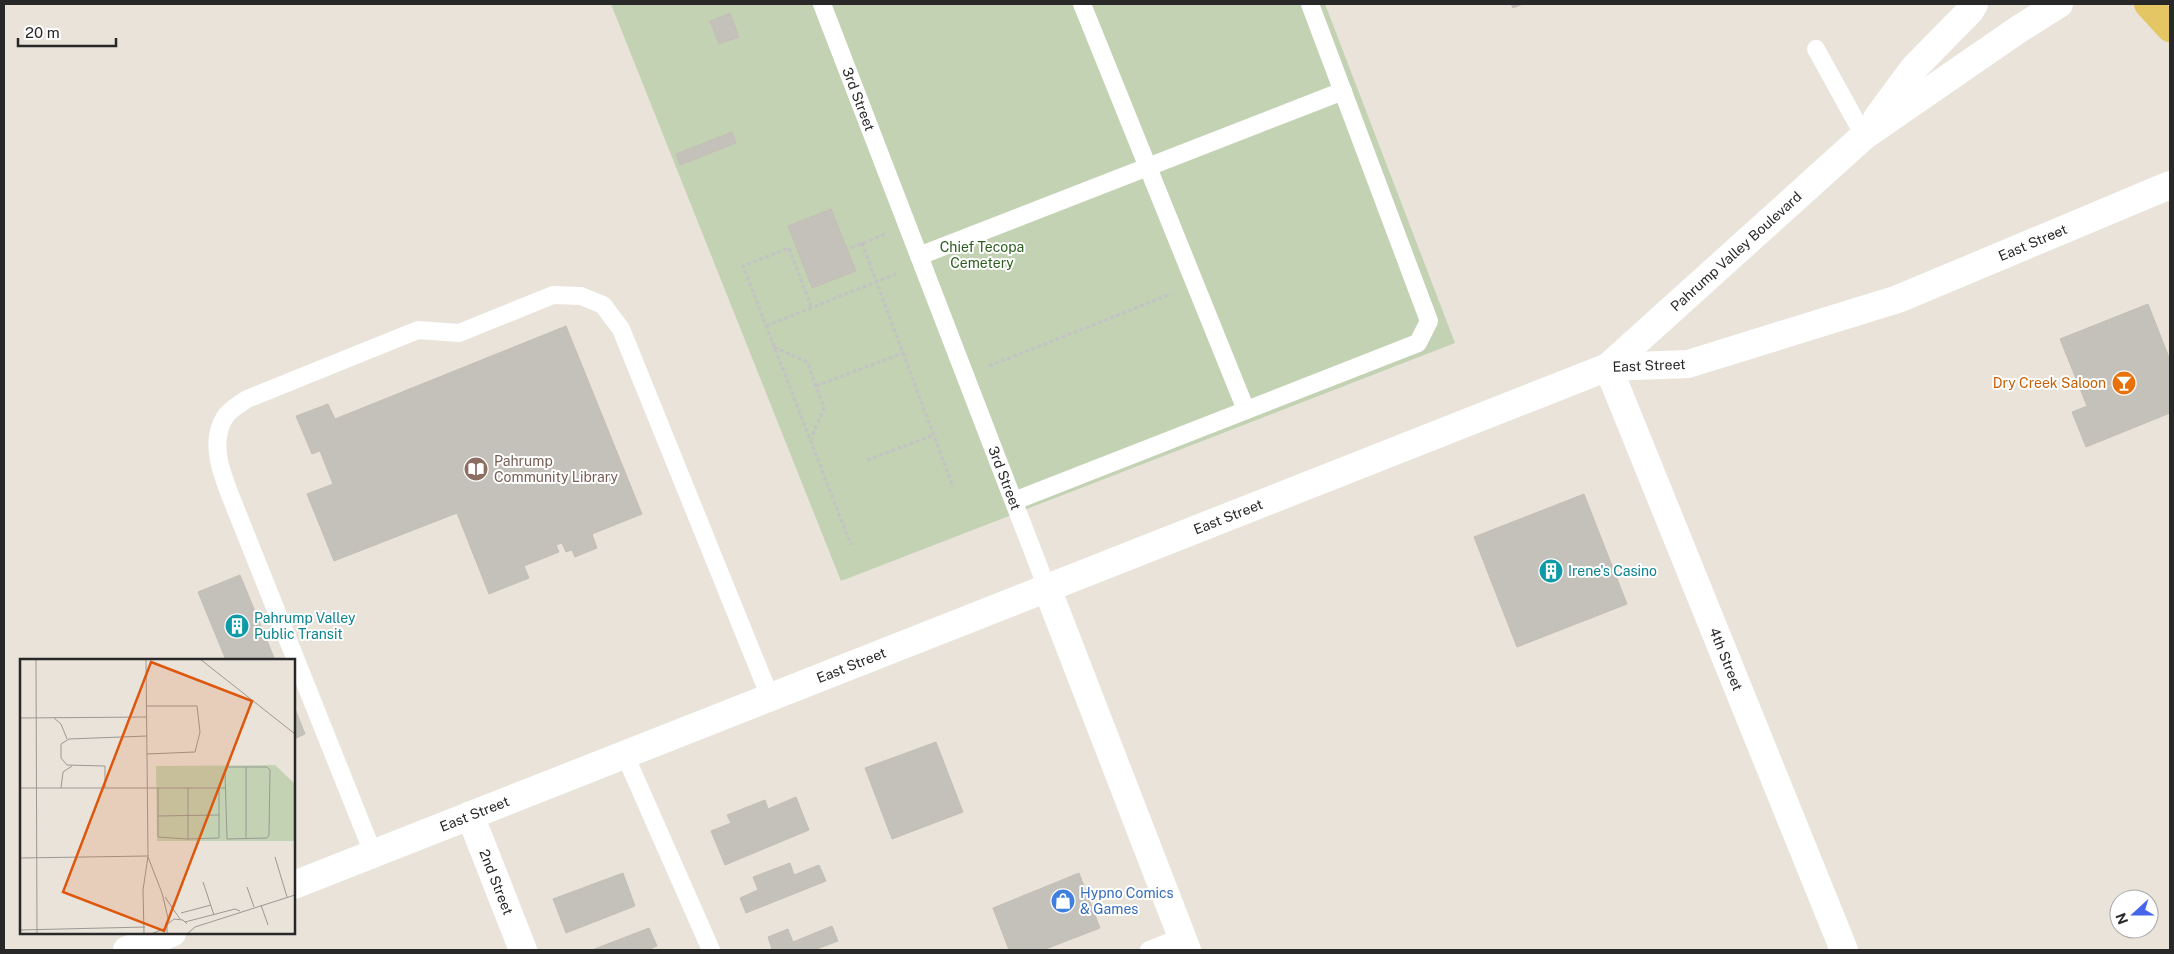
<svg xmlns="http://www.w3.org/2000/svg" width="2174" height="954" viewBox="0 0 2174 954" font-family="'Public Sans',sans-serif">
  <rect width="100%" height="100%" fill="#e9e3da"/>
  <!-- cemetery -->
  <path fill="#c2d2b3" d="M611,4H1325L1455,343L841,581Z"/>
  <!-- building -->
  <g fill="#c4c0ba" stroke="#c4bfb5">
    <path d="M1511,4H1523L1513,8Z"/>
    <path d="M730,13L739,37L719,44L710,21Z"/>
    <path d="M732,132L736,143L680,165L676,154Z"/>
    <path d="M831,209L856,271L812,288L788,226Z"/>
    <path d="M2148,304L2170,360V413L2086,447L2072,412L2087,406L2060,339Z"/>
    <path d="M566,326L642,514L592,534L597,548L575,557L572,550L566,552L562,543L556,545L559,552L524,566L529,578L489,594L457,513L334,561L307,494L333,484L320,451L312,454L296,416L328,404L335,419Z"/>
    <path d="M1584,494L1627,604L1517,647L1474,537Z"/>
    <path d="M240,575L275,660H226L198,592Z"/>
    <path d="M294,706L305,734L294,739Z"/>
    <path d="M936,742L963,812L892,839L865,768Z"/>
    <path d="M796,797L809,830L725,865L711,831L731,823L727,815L765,800L768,809Z"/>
    <path d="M790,863L794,875L819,865L826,881L746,913L740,898L758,890L753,877Z"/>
    <path d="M623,873L635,906L566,933L553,899Z"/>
    <path d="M1079,873L1100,928L1043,950H1009L993,908Z"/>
    <path d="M832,926L838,941L814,950H768L772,949L768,937L788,929L793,942Z"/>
    <path d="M649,928L657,946L647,950H592Z"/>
  </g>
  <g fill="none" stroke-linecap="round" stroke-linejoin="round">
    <!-- path -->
    <g stroke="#c3c3c3" stroke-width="3" stroke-dasharray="4 2.5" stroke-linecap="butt">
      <path d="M862,243L953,487"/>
      <path d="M851,248L885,234"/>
      <path d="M811,307L789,248L743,266L851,545"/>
      <path d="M766,326L898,273"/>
      <path d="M774,347L807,362L824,408L811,439"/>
      <path d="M989,366L1171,294"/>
      <path d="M816,386L903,353"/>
      <path d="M867,460L934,435"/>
    </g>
    <!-- service -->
    <g stroke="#fff" stroke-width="18">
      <path id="s1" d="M822,4L1047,588"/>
      <path d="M1082,4L1246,410"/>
      <path d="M1816,49L1864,136"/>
      <path d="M919,256L1343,91"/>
      <path d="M1014,501L1418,343L1429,321L1310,4"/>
      <path d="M625,755L711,950"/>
      <path d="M373,853L238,515C227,486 206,446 225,417C229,410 240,404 247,399L418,330L459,333L553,295L581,296L603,305L621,329L770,697"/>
      <path d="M1149,950L1182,937"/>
    </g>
    <!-- minor -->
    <g stroke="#fff" stroke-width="28">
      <path d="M1047,588L1187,950"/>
      <path id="s2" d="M470,815L523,950"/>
      <path id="s3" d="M1844,950L1608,367L1688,364L1898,299L2170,185"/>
    </g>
    <!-- tertiary -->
    <g stroke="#fff" stroke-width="28">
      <path d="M1877,118L1914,68L1970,11L1974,4"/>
      <path id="s4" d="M294,885L1608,367L1864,136L2019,29L2059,4"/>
      <path d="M127,950L172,933"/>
    </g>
    <!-- primary -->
    <path stroke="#e4c665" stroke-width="28" d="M2148,4L2170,28"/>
  </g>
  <!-- icons -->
  <defs>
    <symbol id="bar-disc" viewBox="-11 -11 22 22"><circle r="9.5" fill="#e8710a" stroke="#fff"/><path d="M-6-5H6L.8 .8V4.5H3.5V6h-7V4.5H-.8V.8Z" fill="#fff"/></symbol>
    <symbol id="library-disc" viewBox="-11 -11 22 22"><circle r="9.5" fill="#8d6e63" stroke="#fff"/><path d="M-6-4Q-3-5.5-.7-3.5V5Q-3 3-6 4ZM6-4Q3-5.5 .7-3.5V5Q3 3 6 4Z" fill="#fff"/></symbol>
    <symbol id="building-disc" viewBox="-11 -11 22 22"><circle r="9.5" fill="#0f9aa8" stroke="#fff"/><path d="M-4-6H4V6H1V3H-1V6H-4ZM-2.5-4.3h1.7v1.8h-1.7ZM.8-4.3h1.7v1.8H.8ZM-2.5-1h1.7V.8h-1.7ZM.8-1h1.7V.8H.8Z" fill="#fff"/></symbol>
    <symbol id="shop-disc" viewBox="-11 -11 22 22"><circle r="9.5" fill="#3f7fe0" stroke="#fff"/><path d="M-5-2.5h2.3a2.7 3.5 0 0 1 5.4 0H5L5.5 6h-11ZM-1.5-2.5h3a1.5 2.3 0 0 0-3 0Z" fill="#fff"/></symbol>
  </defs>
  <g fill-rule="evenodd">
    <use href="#bar-disc" x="2110" y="369" width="28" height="28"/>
    <use href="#library-disc" x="462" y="455" width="28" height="28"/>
    <use href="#building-disc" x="1537" y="557" width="28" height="28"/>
    <use href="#building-disc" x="223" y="612" width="28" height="28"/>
    <use href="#shop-disc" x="1049" y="887" width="28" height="28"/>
  </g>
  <g text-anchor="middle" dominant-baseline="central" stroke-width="4" stroke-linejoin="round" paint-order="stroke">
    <!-- street labels -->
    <g font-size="14" fill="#282828" stroke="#fff">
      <text stroke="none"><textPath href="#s1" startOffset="102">3rd Street</textPath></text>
      <text stroke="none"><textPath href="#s3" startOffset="1075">East Street</textPath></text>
      <text stroke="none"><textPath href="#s4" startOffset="1585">Pahrump Valley Boulevard</textPath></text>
      <text stroke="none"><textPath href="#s3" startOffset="670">East Street</textPath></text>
      <text stroke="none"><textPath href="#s1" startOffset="508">3rd Street</textPath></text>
      <text stroke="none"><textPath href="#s4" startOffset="1004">East Street</textPath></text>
      <text transform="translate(1726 659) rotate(68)">4th Street</text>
      <text stroke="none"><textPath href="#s4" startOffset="599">East Street</textPath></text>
      <text stroke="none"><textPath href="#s4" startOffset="194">East Street</textPath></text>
      <text stroke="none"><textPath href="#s2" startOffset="72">2nd Street</textPath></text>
    </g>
    <!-- park labels -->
    <g font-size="14" fill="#2c5e1f" stroke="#fff">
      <text x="982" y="247">Chief Tecopa<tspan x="982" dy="16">Cemetery</tspan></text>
    </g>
    <!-- food labels -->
    <g font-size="14" fill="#c56008" stroke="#fff" text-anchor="end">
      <text x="2106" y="383">Dry Creek Saloon</text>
    </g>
    <!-- education labels -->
    <g font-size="14" fill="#785e54" stroke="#fff" text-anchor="start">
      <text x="494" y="461">Pahrump<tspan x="494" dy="16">Community Library</tspan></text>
    </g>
    <!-- culture labels -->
    <g font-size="14" fill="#0d838f" stroke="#fff" text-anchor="start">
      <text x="1568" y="571">Irene's Casino</text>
      <text x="254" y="618">Pahrump Valley<tspan x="254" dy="16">Public Transit</tspan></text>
    </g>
    <!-- shop labels -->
    <g font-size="14" fill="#366cbe" stroke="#fff" text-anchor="start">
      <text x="1080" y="893">Hypno Comics<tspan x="1080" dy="16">&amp; Games</tspan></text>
    </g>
  </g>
  <!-- overview -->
  <g transform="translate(20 659)">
    <rect width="275" height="275" fill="#e9e3da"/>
    <path d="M255,106L275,125V182H137L136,107Z" fill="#c2d2b3"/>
    <path fill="none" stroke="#9c9893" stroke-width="1" d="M16,0L17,275M180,0L275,75M127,47H177L180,73L175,93L127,95M0,59L127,58M34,59L41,65L47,80M208,108H247L250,111L249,176L247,179L207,180L205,113ZM226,108V180M0,129H205M41,129L43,113L52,107M85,129V107L47,106L41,99V85L49,80L127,77M138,129V178L168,180L199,179V129M168,129V180M138,157L199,156M128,198L142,234L149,263M255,198L267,238M0,199L128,197M183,223L194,256M227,228L234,248M145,238L160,260M241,246L248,266M161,254L191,246M165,263L215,250L220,252M0,271L125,268M124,275L123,231L128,197L126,0M131,275L146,269M147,275V266L154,260L163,261L167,265M167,275L175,268L275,236"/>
    <path fill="#de570d" fill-opacity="0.15" stroke="#de570d" stroke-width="2.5" d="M131,3L232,42L144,272L43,233Z"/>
    <rect width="275" height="275" fill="none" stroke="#282828" stroke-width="2.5"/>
  </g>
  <!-- border -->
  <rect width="2174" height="954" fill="none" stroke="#282828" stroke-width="10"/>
  <!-- north arrow -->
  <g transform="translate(2134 914) rotate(249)"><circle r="24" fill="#ffffff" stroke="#a9a9a9"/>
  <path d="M0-4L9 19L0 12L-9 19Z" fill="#4765ea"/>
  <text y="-8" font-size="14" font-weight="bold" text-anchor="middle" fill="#282828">N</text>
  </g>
  <!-- scale -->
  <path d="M18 38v8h98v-8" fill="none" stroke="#282828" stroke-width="2.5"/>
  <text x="25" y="38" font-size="15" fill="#282828" stroke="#ffffff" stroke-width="4" paint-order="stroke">20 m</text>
</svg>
